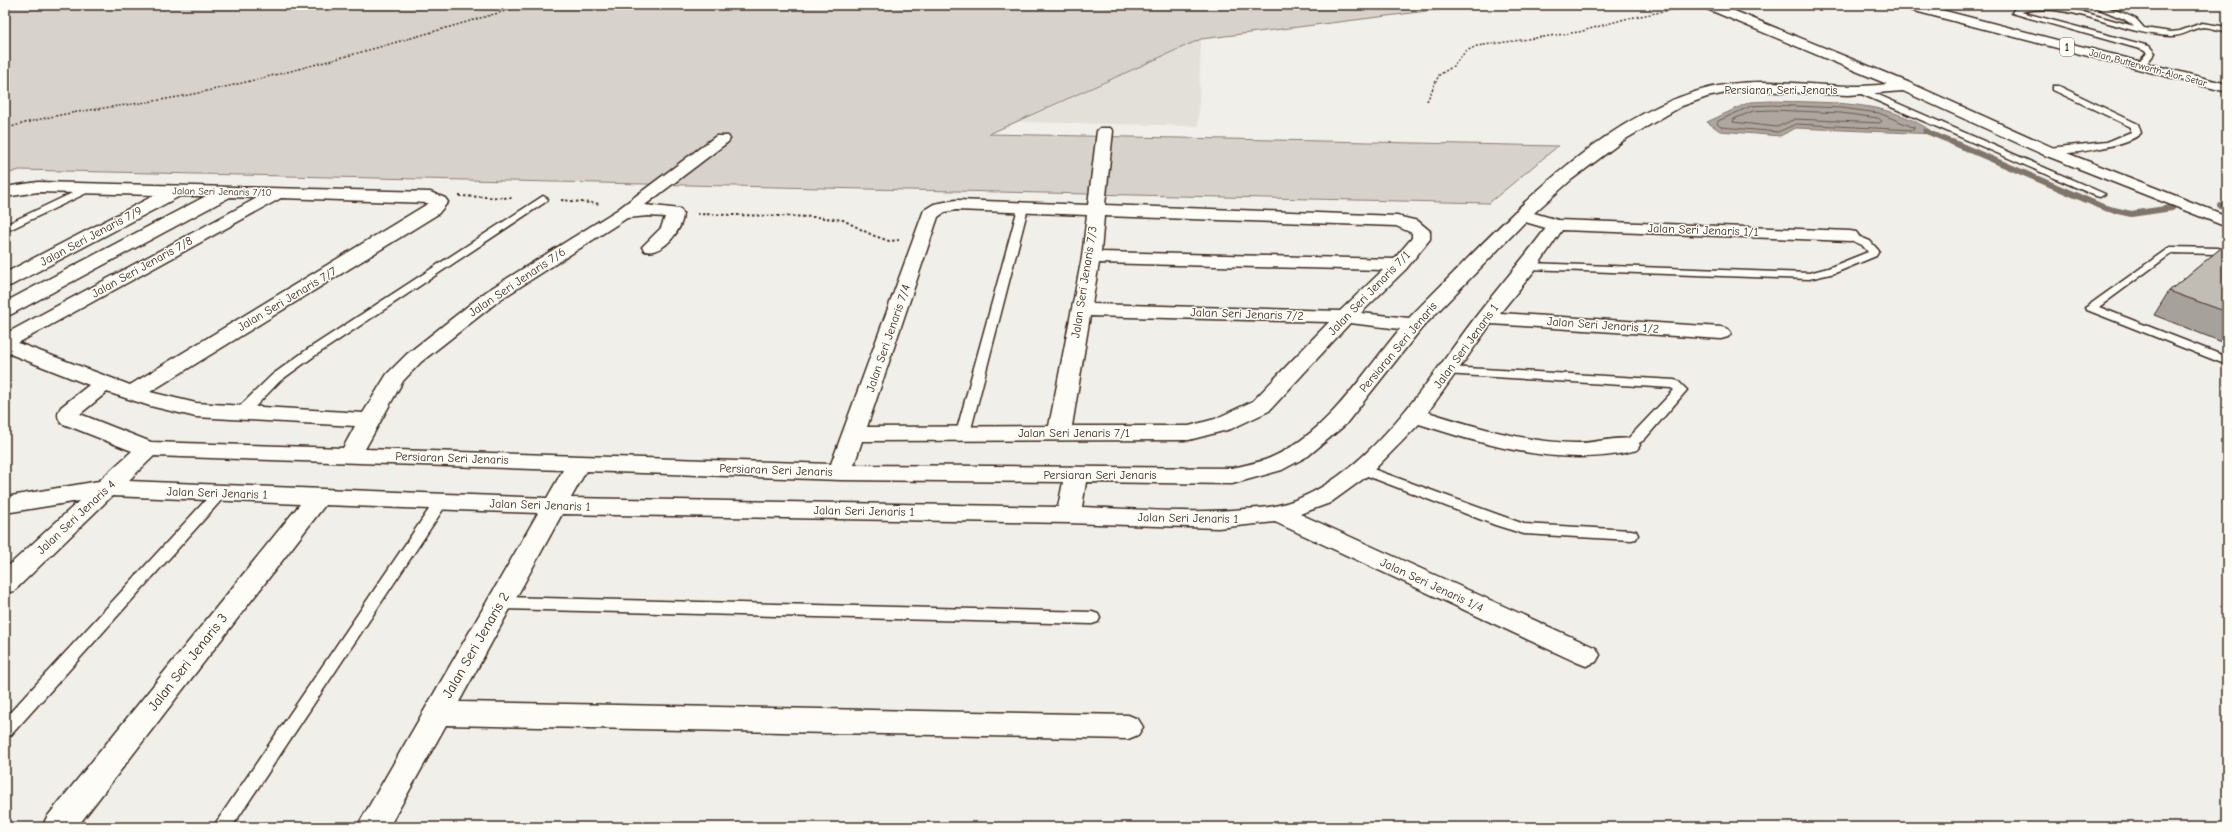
<svg xmlns="http://www.w3.org/2000/svg" width="2232" height="832" viewBox="0 0 2232 832" font-family="'Comic Neue',sans-serif">
  <rect width="100%" height="100%" fill="#f1efea"/>
  <filter id="ink" filterUnits="userSpaceOnUse"><feTurbulence type="fractalNoise" baseFrequency=".025" numOctaves="2"/><feDisplacementMap in="SourceGraphic" scale="8" xChannelSelector="R" yChannelSelector="G"/><feConvolveMatrix kernelMatrix="1 2 1 2 8 2 1 2 1" color-interpolation-filters="sRGB"/></filter>
  <g filter="url(#ink)">
    <!-- built -->
    <path fill="#e3e0da" d="M1201,39L1198,126L1020,122Z"/>
    <!-- green -->
    <path fill="#d7d2cc" stroke="#897e75" d="M5,5H1476L1201,39L989,134L1558,146L1489,203L19,170L5,175Z"/>
    <!-- water -->
    <path fill="#aea69f" stroke="#80746b" d="M1772,101C1826,103 1891,99 1935,134L1796,128L1780,136L1720,131L1707,122L1750,102Z"/>
    <g fill="none" stroke-linecap="round" stroke-linejoin="round">
      <!-- shore -->
      <g stroke="#695c52" stroke-width="1">
        <path d="M1772,105L1841,108L1879,113L1915,128L1913,130L1796,124L1778,132L1721,127L1717,124L1718,121L1751,106Z"/>
        <path d="M1772,110L1841,113L1878,118L1882,121L1880,123L1795,119L1777,127L1733,122L1734,119L1753,111Z"/>
      </g>
      <!-- stream-far1 -->
      <path stroke="#80746b" stroke-width="5" d="M1925,131L1954,143"/>
      <!-- stream -->
      <g stroke="#80746b" stroke-width="6">
        <path d="M1952,142L2105,208L2131,214L2172,208"/>
        <path d="M2220,205H2227"/>
      </g>
      <defs>
        <g id="lane">
          <path d="M2031,5H2057L2134,26L2124,19L2090,5H2101L2123,13L2136,19L2144,28L2171,32L2180,31L2202,23L2227,27V31C2219,31 2211,27 2203,27C2192,28 2183,37 2171,36C2121,35 2070,0 2021,12L2149,46L2155,53L2143,68H2140L2136,66L2147,53L2143,50L2012,13L2014,9Z"/>
          <path d="M2053,86H2059L2138,124L2141,133C2130,146 2061,157 2045,153L2043,151L2048,148L2107,142L2131,132V127L2053,90Z"/>
          <path d="M1859,89H1865L2105,194L2100,197L2096,196L1859,93Z"/>
          <path d="M89,185L93,186V190L5,232V225Z"/>
          <path d="M543,196L548,199L547,201L313,357L280,381L247,415H237L236,412L237,409L272,375L305,351Z"/>
          <path d="M1023,205L1028,208L970,433L963,437L958,436L956,433L1018,208Z"/>
          <path d="M1850,233L1870,241L1879,251L1876,256L1835,273L1809,279L1528,269L1523,266L1528,263L1809,273L1828,268L1868,252L1862,245L1846,238L1845,236Z"/>
          <path d="M2170,247L2217,248L2227,251V257L2216,254L2172,253L2099,307L2227,357V365L2087,310L2085,308Z"/>
          <path d="M1448,367L1674,380L1678,381L1687,390L1644,440L1629,449L1622,445L1674,390L1671,388L1444,374L1442,371L1444,368Z"/>
          <path d="M1362,465L1524,524L1631,530L1636,531L1638,535L1636,539L1631,540L1524,534L1495,525L1357,472L1355,469Z"/>
          <path d="M220,488L225,490L227,493L225,496L11,735L5,737V718L215,490Z"/>
          <path d="M441,497L446,499L448,502L446,505L232,827H213L436,499Z"/>
          <path d="M500,597L1092,612L1098,614L1100,618L1098,622L1092,624L500,609L495,607L492,603L495,599Z"/>
        </g>
        <path id="street" d="M1703,5H1720L1910,83L2054,148L2227,216V227L2042,154L1903,91L1848,95L1760,91L1731,92L1707,97L1682,106L1624,140L1571,180L1534,213L1558,220L1850,231L1856,232L1859,236L1856,240L1850,241L1562,230L1535,270L1500,313L1721,327L1728,329L1731,333L1728,337L1721,339L1491,324L1428,412C1476,427 1524,442 1574,443C1593,444 1619,435 1637,440L1640,445L1637,450C1563,469 1489,446 1419,424L1370,474L1330,503L1300,514L1596,648L1600,655L1596,662L1586,666L1576,662L1275,522L1218,528L1068,523L562,514L459,702L1128,715L1138,719L1143,727L1138,735L1128,739L446,725L389,827H357L538,513L325,505L77,827H42L47,817L300,504L112,496L14,591L5,593V569L79,501L5,513V497L99,481L132,451L61,423C57,417 57,413 61,407L89,385L5,352V334L257,198L230,197L12,314L5,316V302L206,196H180L12,285L5,287V273L155,195L38,192L5,197V187L38,182L430,192L445,198L448,202L438,214L150,392L196,403L363,413L387,374L407,354L487,291L617,210L716,136H728L730,139L728,142L645,205L680,209L683,213C683,230 663,255 645,251L642,247L661,228L665,217L648,216L627,218L501,299L421,362L403,381L365,449L831,464L924,210L934,204L956,200L1088,205L1097,131L1100,128H1110L1113,131L1105,205L1397,216L1418,221L1430,231V239L1406,269L1361,313L1409,318C1428,298 1447,280 1466,260C1535,190 1628,98 1730,84C1782,77 1835,91 1887,84L1705,8ZM281,198L429,203L130,385L18,343ZM956,210L1087,215L1082,257L1049,426L867,427L938,217L945,212ZM1104,216L1396,226L1412,233V238L1394,259L1101,252ZM1525,222L1546,228C1524,258 1500,285 1477,315C1426,382 1363,487 1275,506C1265,508 1254,508 1245,509C1191,514 1136,509 1082,507L1086,482L1232,484L1282,470L1308,456L1345,425L1421,329ZM1099,263L1383,270L1340,311L1092,304ZM1090,316L1329,322L1253,401L1215,419L1189,426H1072ZM1350,323L1400,329C1361,375 1328,433 1270,458C1258,463 1245,465 1232,468L854,465L862,441L1189,440L1231,429L1269,411ZM107,392L150,406L196,417L355,426L343,448L151,442L80,414ZM154,456L563,470L547,498L128,481ZM586,471L840,480L1063,482L1058,507L571,498Z"/>
        <path id="primary" d="M1901,5H1922L2227,84V92L1903,8Z"/>
      </defs>
      <!-- lane casing -->
      <use href="#lane" stroke="#3b2a1e" stroke-width="3"/>
      <!-- street casing -->
      <use href="#street" stroke="#3b2a1e" stroke-width="3"/>
      <!-- primary casing -->
      <use href="#primary" stroke="#3b2a1e" stroke-width="3"/>
      <!-- path-far1 -->
      <g stroke="#3b2a1e" stroke-width="1.5" stroke-dasharray="2 2" stroke-linecap="butt">
        <path d="M1427,101L1439,75L1452,67L1466,51L1477,46L1579,32L1625,19L1691,6"/>
        <path d="M5,129C68,108 134,107 198,93C309,69 417,36 526,5"/>
        <path d="M5,135L8,139L6,143"/>
      </g>
      <!-- path -->
      <g stroke="#3b2a1e" stroke-width="2" stroke-dasharray="2.5 2.5" stroke-linecap="butt">
        <path d="M5,145L6,142"/>
        <path d="M459,196L512,198"/>
        <path d="M561,200L600,204"/>
        <path d="M697,214L816,217L843,220L872,235L889,241L899,240"/>
      </g>
      <!-- lane -->
      <use href="#lane" fill="#fdfcf7" fill-rule="evenodd"/>
      <!-- street -->
      <use href="#street" fill="#fdfcf7" fill-rule="evenodd"/>
      <!-- primary -->
      <use href="#primary" fill="#fdfcf7" fill-rule="evenodd"/>
    </g>
    <!-- wall -->
    <path fill="#a6a29b" stroke="#3b2a1e" d="M2227,243V344L2154,315L2169,291Z"/>
    <!-- building -->
    <path fill="#c1bcb4" stroke="#3b2a1e" d="M2227,243V312L2169,291Z"/>
  </g>
  <g text-anchor="middle" dominant-baseline="central" stroke-width="3" stroke-linejoin="round" paint-order="stroke">
    <!-- far-street labels -->
    <g font-size="10" fill="#3b2a1e" stroke="#fdfcf7">
      <text transform="translate(2148 68) rotate(15)">Jalan Butterworth-Alor Setar</text>
      <text transform="translate(222 192) rotate(1)">Jalan Seri Jenaris 7/10</text>
    </g>
    <!-- shield labels -->
    <rect fill="#fdfcf7" stroke="#75695f" stroke-width="1" x="2060" y="38" width="14" height="18" rx="3"/>
    <g font-size="11" font-weight="bold" fill="#3b2a1e">
      <text x="2067" y="47">1</text>
    </g>
    <!-- street labels -->
    <g font-size="12" fill="#3b2a1e" stroke="#fdfcf7">
      <text x="1781" y="90">Persiaran Seri Jenaris</text>
      <text transform="translate(1703 230) rotate(2)">Jalan Seri Jenaris 1/1</text>
      <text transform="translate(91 236) rotate(-28)">Jalan Seri Jenaris 7/9</text>
      <text transform="translate(142 267) rotate(-29)">Jalan Seri Jenaris 7/8</text>
      <text transform="translate(517 282) rotate(-34)">Jalan Seri Jenaris 7/6</text>
      <text transform="translate(1084 282) rotate(-81)">Jalan Seri Jenaris 7/3</text>
      <text transform="translate(1369 293) rotate(-46)">Jalan Seri Jenaris 7/1</text>
      <text transform="translate(287 299) rotate(-31)">Jalan Seri Jenaris 7/7</text>
      <text transform="translate(1247 314) rotate(2)">Jalan Seri Jenaris 7/2</text>
      <text transform="translate(1603 325) rotate(4)">Jalan Seri Jenaris 1/2</text>
      <text transform="translate(888 338) rotate(-71)">Jalan Seri Jenaris 7/4</text>
      <text transform="translate(1466 346) rotate(-54)">Jalan Seri Jenaris 1</text>
      <text transform="translate(1398 347) rotate(-50)">Persiaran Seri Jenaris</text>
      <text x="1074" y="433">Jalan Seri Jenaris 7/1</text>
      <text transform="translate(452 458) rotate(2)">Persiaran Seri Jenaris</text>
      <text transform="translate(776 470) rotate(2)">Persiaran Seri Jenaris</text>
      <text x="1100" y="475">Persiaran Seri Jenaris</text>
      <text transform="translate(217 493) rotate(2)">Jalan Seri Jenaris 1</text>
      <text transform="translate(540 505) rotate(2)">Jalan Seri Jenaris 1</text>
      <text transform="translate(864 511) rotate(1)">Jalan Seri Jenaris 1</text>
      <text transform="translate(76 517) rotate(-43)">Jalan Seri Jenaris 4</text>
      <text transform="translate(1188 518) rotate(1)">Jalan Seri Jenaris 1</text>
      <text transform="translate(1432 585) rotate(25)">Jalan Seri Jenaris 1/4</text>
    </g>
    <!-- near-street labels -->
    <g font-size="14" fill="#3b2a1e" stroke="#fdfcf7">
      <text transform="translate(476 645) rotate(-60)">Jalan Seri Jenaris 2</text>
      <text transform="translate(188 662) rotate(-52)">Jalan Seri Jenaris 3</text>
    </g>
  </g>
  <!-- margin -->
  <rect width="2232" height="832" fill="none" stroke="#fdfcf7" stroke-width="20"/>
  <rect x="10" y="10" width="2212" height="812" fill="none" stroke="#3b2a1e" stroke-width="1.5" filter="url(#ink)"/>
</svg>
